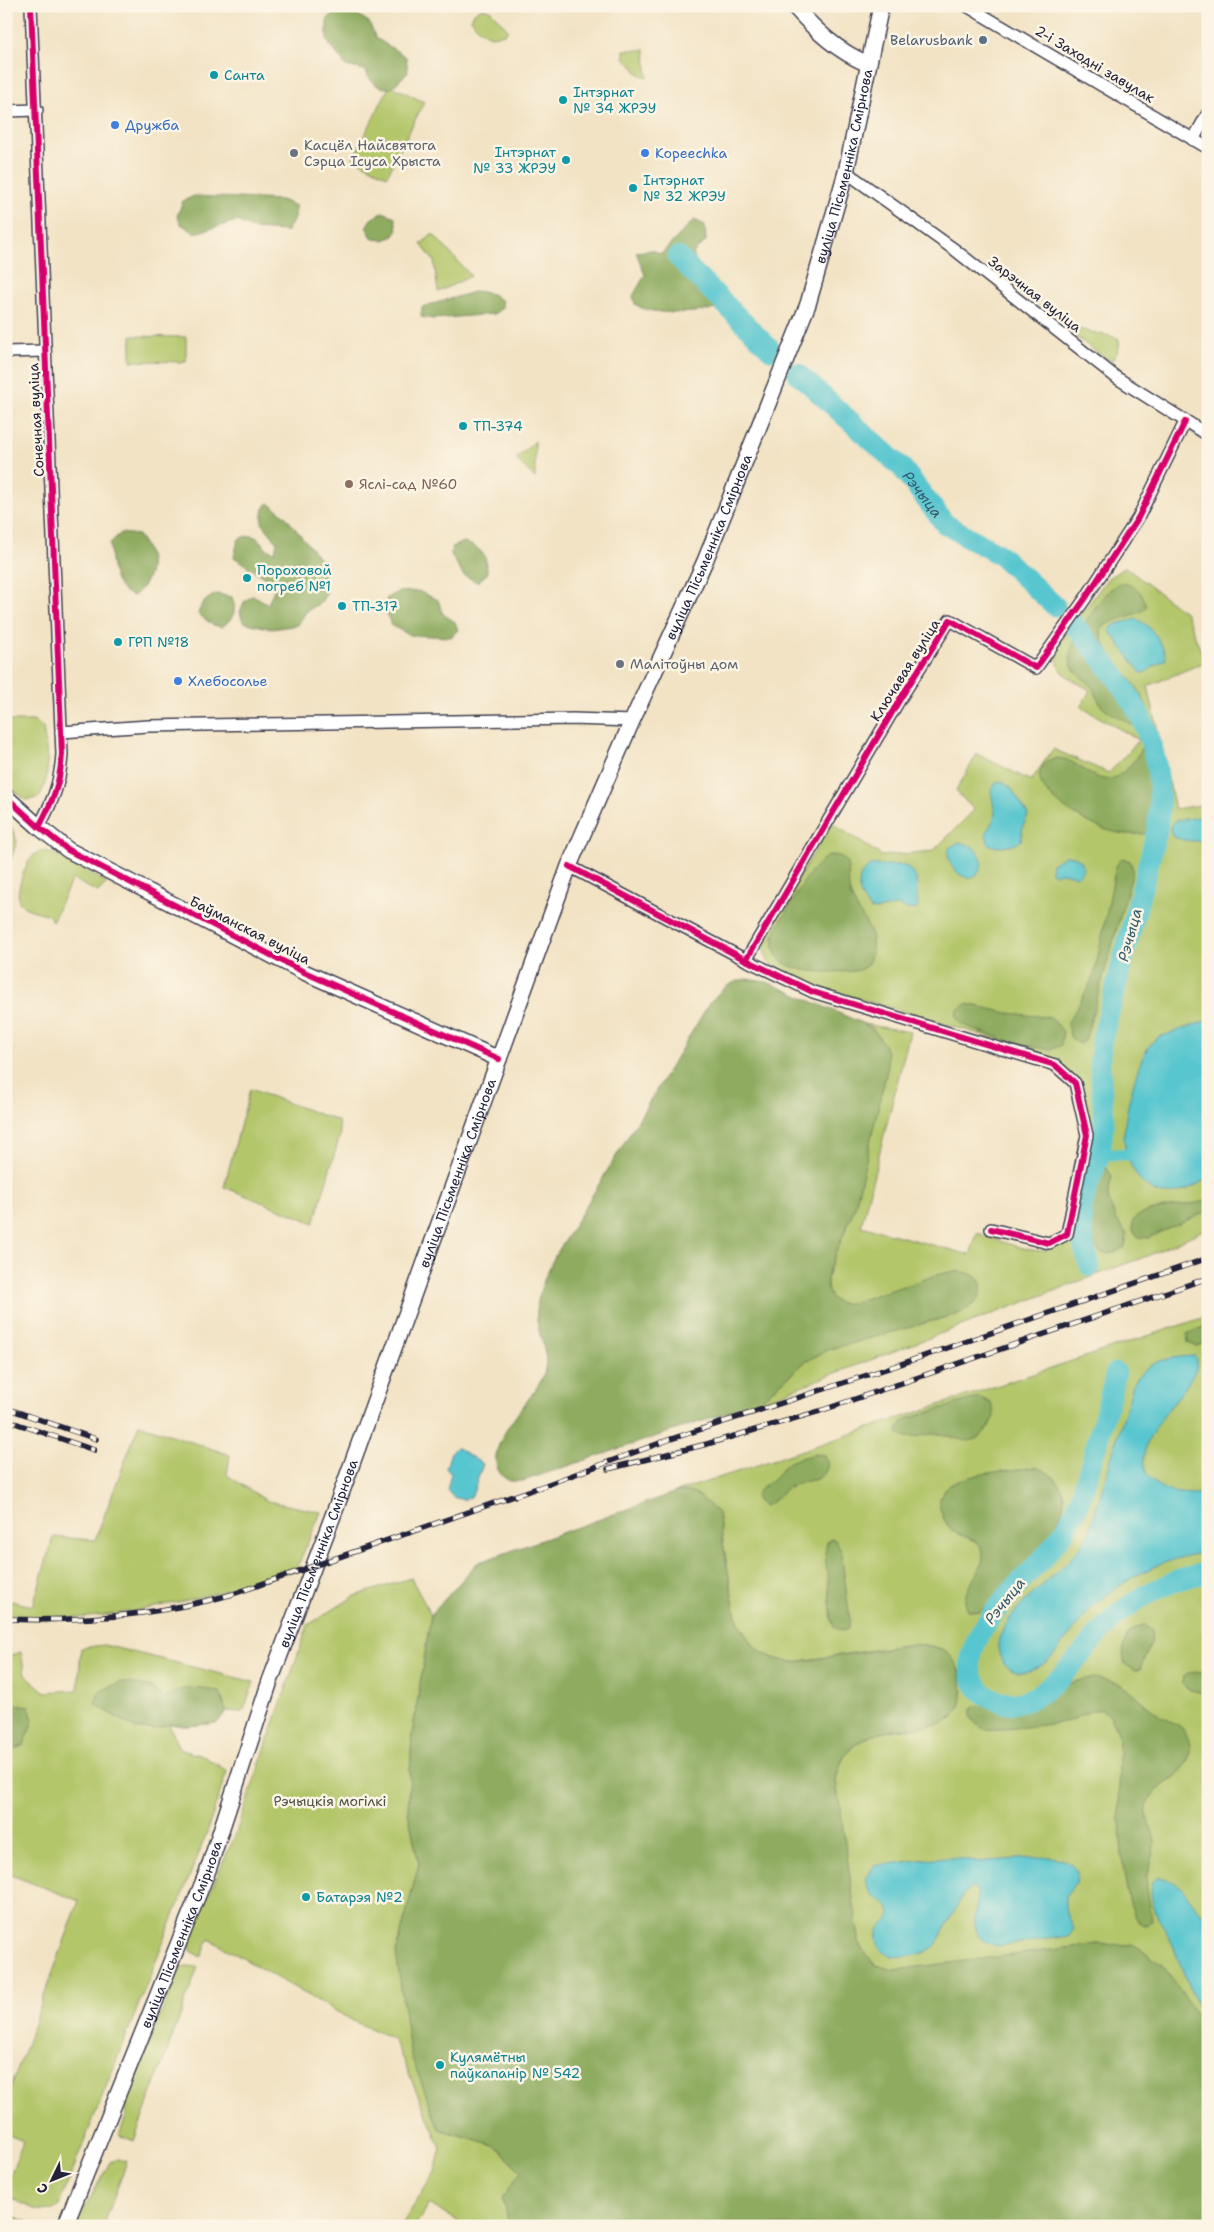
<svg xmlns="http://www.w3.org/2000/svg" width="1214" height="2232" viewBox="0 0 1214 2232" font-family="'Shantell Sans',sans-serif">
  <rect width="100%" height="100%" fill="#fcf5e5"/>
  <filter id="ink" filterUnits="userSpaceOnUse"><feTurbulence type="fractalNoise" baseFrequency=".02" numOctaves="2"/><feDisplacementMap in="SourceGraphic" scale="10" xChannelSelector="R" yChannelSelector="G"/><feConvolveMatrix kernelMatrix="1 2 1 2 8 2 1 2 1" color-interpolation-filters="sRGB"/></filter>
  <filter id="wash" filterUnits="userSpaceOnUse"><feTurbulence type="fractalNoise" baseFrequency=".0096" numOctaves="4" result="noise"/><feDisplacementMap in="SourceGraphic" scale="20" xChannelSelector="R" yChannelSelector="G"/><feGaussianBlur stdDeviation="1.12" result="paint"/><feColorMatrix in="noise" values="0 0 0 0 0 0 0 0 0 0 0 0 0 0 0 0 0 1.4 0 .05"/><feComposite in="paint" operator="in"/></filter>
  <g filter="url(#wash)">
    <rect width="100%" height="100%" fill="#f2e3c5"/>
    <!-- green -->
    <g fill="#b3c66a" stroke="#6a7452">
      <path d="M482,8L490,10L508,29L505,34L491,36L479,30L471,19L474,13Z"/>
      <path d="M624,50H645L648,78L638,73L624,57Z"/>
      <path d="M390,85L424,102L387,176L353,158Z"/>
      <path d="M433,234L471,276L438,292L434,261L421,244Z"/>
      <path d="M1074,328L1118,338C1122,346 1117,352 1113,359H1106L1075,336L1072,332Z"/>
      <path d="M131,336L186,337V362L131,361Z"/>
      <path d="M535,441V478L516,459Z"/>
      <path d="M1125,567L1186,613L1205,662L1148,686L1175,809L1207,804L1208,768V1228L1152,1254L759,1402L805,1362L827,1350L958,1314L976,1303L949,1272L849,1304C821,1304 825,1280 832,1262L873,1029L864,1024L910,1032L861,1226L970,1255L977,1233C994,1238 1030,1254 1046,1250C1053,1248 1058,1245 1063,1241L1089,1135C1091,1095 1067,1062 1030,1049L809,984C782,973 758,969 765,933L832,823L882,856L933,851L974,810L956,791L977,754L1031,781L1053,749L1109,773L1139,740L1081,707L1090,690C1070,678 1050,672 1059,644L1108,578Z"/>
      <path d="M6,721H33L43,727C46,751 53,777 38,798L26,800L6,784Z"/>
      <path d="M6,827H11L17,841L6,873Z"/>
      <path d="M44,850L66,859L107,883L98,892L72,879L52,922L49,915C41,912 25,910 20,903C14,895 25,865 31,858C35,853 38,852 44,850Z"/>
      <path d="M250,1089L338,1121L340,1135L314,1223L224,1187Z"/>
      <path d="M1208,1316V2033L1162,1965L1098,1944L906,1970C878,1971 864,1963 857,1935L836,1780C847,1719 909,1736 953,1718L963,1691L960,1673L953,1659L942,1649L925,1645H905L794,1662C762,1660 746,1642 735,1613L718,1513L688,1492H676Z"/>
      <path d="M139,1424L230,1455L227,1475L267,1501L321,1512L296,1570C201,1598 106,1626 6,1618V1600L33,1606L53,1537L95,1540Z"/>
      <path d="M411,1578L431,1615L412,1735L408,1812L419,1864L396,1953L439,2129L494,2145L521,2171L508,2221L528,2226H459L456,2220L429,2204L415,2226H401L435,2172L441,2148L399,2051L392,2038L355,2022L209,1939L201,1957L192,1952L188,1941L236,1833L308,1625L355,1596Z"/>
      <path d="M104,1645L254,1682L243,1712L226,1711L217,1723L187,1726L169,1724L179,1749L205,1757L227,1771L206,1835L59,2205C43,2219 23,2203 6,2195V2187L23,2141L6,2134V2100L79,1901L6,1873V1657L21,1652L25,1675L45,1692L78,1690L81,1648Z"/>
      <path d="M187,1966L198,1967L134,2141L119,2135L126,2117V2097L180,1969Z"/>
      <path d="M117,2159L127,2161L105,2222L113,2226H75L110,2162Z"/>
      <path d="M6,2213L39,2226H6Z"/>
    </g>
    <!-- forest -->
    <g fill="#8eab5e" stroke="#58664c">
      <path d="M338,8H347L369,22L376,38L406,57L408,72L392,88C377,89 371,83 365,70L346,66L327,41V20Z"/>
      <path d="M194,196L281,200L296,206L295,218L287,231L254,229L237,221L195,233L181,224L177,216L183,201Z"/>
      <path d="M383,212L395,217L397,230L394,236L383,240L373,239L366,227L371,219Z"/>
      <path d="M694,220L705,225L706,241L693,253C697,269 714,279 723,294L719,308C700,313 651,317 635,304L633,296L645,275L636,252L652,250L661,254Z"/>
      <path d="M477,291L492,294L502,301V308L494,314L433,319L421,317L422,307Z"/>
      <path d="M269,503L284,515L321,560L327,592L321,602L306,612L298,625L272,629L243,622L240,612L244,602L253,595L268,604L276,585L234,557L238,540C251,531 259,537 266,549L275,552L277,542L262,523L264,507Z"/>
      <path d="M121,533L138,535C155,557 155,577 134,596C111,590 111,563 110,543Z"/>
      <path d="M464,542C483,550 487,554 487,574L477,582L463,575L451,554L452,547Z"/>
      <path d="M1119,583C1134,582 1144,593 1146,607C1142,615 1112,618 1101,629C1102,657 1132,674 1143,698C1153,719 1175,799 1166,819C1162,829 1151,833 1141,834C1128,835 1113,833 1101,828C1083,821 1030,792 1041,769C1043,764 1047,760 1052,759C1080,751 1099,805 1132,763C1137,757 1143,748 1142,740C1139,723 1117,718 1105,710C1098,704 1097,694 1092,687C1087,680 1078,676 1073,668C1064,653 1078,636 1085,623C1094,610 1104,591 1119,583Z"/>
      <path d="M418,591L438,600L443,614L455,622L458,630L451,637L410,635L392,626L384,609L387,598L399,592Z"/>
      <path d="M217,594L232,597C237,611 234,618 222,627L213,625L198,614C201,603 207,598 217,594Z"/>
      <path d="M829,855C853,854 847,872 849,888C853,915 881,927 870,959C869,963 867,966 863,968C855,973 842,971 833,972C805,972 763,969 776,929C790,907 807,868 829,855Z"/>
      <path d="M1122,858L1130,861L1133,869L1132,875L1085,1041L1079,1044L1070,1037L1068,1022L1087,990L1095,971L1116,866Z"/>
      <path d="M746,979L767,982L864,1024L873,1029L884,1044L887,1053L888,1066L855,1207L828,1272C825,1290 828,1304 849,1304C869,1297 890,1290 911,1284C924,1279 937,1274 951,1272C988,1268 992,1299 958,1314L827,1350L805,1362L759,1402L523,1481H509C468,1456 535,1400 543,1376C551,1356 539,1339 537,1320C535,1297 545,1277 554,1258L707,1007C717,993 728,982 746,979Z"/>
      <path d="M967,1004L1008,1013L1047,1017L1054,1020L1063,1032L1061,1045C1057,1048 1053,1049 1047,1049C1035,1049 964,1029 959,1021C956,1018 956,1014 957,1010Z"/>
      <path d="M1103,1168L1107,1169L1112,1176L1108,1193L1109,1202L1116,1219L1127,1234L1125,1247C1077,1280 1080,1181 1103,1168Z"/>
      <path d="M1208,1200V1211L1148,1238L1137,1237L1133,1230V1221C1142,1206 1189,1207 1208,1200Z"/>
      <path d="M1208,1325V1342L1197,1346L1188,1343L1187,1334Z"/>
      <path d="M979,1397L991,1403C995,1412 995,1420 988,1428C967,1454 957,1432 932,1434C920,1435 907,1442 898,1432L901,1423L907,1419Z"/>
      <path d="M816,1454L824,1455L828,1462C827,1484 804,1479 789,1487C779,1493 775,1503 764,1506C744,1495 766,1486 774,1479C779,1473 783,1466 790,1462C798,1458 808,1456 816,1454Z"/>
      <path d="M1036,1467C1097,1491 1043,1545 1017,1574C1006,1586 994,1605 979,1612L968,1610C956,1592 984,1574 983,1554C982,1537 962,1539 952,1530C946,1525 943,1518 941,1511C938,1503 940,1496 945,1490C957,1473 1015,1470 1036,1467Z"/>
      <path d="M676,1492H688L700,1496L718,1513L735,1613C746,1642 762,1660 794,1662C822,1658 849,1654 877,1650C893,1647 910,1643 926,1645C937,1647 949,1651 954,1661C961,1672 963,1685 962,1698C956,1753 850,1699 836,1780L860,1946L874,1964L894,1970L1098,1944L1132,1945L1146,1953L1162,1965L1175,1982L1208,2033V2226H528L508,2221L503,2198L521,2171L494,2145L439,2129L410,2053L396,1953L419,1864L408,1812L412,1735L431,1615L477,1563Z"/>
      <path d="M831,1539L835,1540L841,1551L850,1620L848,1629L843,1631L834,1627L832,1621L825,1554L827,1542Z"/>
      <path d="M1145,1625L1152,1631L1151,1643L1140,1669L1135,1671L1125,1664C1120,1648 1126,1627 1145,1625Z"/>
      <path d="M1208,1671V1694L1190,1690L1182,1684L1183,1676L1188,1673Z"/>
      <path d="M1094,1678C1131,1683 1132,1696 1159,1715C1166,1720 1175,1722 1182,1728C1188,1734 1190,1741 1190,1749C1189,1781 1150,1783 1147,1808C1145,1820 1154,1830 1155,1841C1156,1854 1150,1863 1147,1874C1145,1889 1151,1905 1152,1920L1147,1925C1115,1926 1119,1763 1119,1737C1116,1727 1112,1713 1101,1710C1090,1708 1079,1718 1069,1721C1056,1724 997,1731 986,1729C980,1728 974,1723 972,1718C965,1694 1007,1712 1018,1709C1035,1706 1046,1693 1061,1686C1072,1682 1083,1679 1094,1678Z"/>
      <path d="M120,1682L149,1686L164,1699C182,1684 198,1688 220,1692L226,1711L217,1723L187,1726L169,1724L155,1729H136L95,1704L99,1692Z"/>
      <path d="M15,1704L29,1706L33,1720L24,1745L6,1753V1713Z"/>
    </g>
    <!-- water -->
    <g fill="#59c6cf" stroke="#3e7485">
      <path d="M1136,619C1150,624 1164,644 1166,659L1144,673L1140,672L1109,630L1116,624Z"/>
      <path d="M1002,781L1011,788L1028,815L1023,826L1021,841C1013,847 995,850 988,843L986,832L993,821L995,814L991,790L997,782Z"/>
      <path d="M1199,817L1208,820V840C1201,843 1177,840 1172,836L1170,828L1176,820Z"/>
      <path d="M959,842C1000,851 977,895 955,870C949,863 947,857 949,848Z"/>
      <path d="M1065,856H1074L1082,862L1083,869L1078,876L1062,873L1055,874L1051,872L1052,864Z"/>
      <path d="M872,865H902L909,868L916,878L918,908C909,913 904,905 895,906C886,907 879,912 870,909C857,895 853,876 872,865Z"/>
      <path d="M1208,1020V1179C1195,1185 1180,1195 1165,1194C1140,1193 1124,1158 1124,1136C1124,1116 1136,1068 1146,1051C1149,1045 1153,1041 1159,1037Z"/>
      <path d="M1195,1356C1214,1379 1101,1452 1162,1488C1174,1495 1194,1493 1208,1495V1552C1162,1558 1113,1583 1083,1618C1068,1634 1057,1658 1037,1668C1011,1682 989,1656 1002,1631C1023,1593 1066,1573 1088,1536L1133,1385C1146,1360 1169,1357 1195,1356Z"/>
      <path d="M456,1447L483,1464L472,1496L464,1500L453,1497L447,1490L451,1474L446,1468L451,1452Z"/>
      <path d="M1048,1857C1061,1858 1070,1861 1077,1872L1076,1882L1065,1896V1910L1074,1929L1069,1936L1000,1946C966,1942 976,1916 978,1893L974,1888H971L963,1895L936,1945C922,1959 875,1966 877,1935C878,1924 890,1923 891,1913C887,1895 863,1901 867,1876L874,1866L935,1858H957L974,1862Z"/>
      <path d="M1159,1877L1167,1879L1180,1886L1208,1921V2023C1192,1999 1184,1973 1173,1946C1166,1928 1147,1906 1152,1885C1153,1881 1156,1879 1159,1877Z"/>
    </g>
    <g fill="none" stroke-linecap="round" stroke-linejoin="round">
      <!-- canal -->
      <path stroke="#59c6cf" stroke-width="12" d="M1100,1154L1143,1155"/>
      <!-- river -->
      <g stroke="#59c6cf" stroke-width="21">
        <path d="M678,257L771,350"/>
        <path id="s1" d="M797,373L902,468L945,524L1000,555L1055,606"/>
        <path d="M1074,625C1130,691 1170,740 1157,831L1101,1043L1100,1063L1104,1122L1100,1154L1086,1191L1081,1212L1084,1248L1090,1266"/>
        <path d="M1116,1373C1109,1401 1101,1429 1093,1457C1087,1476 1082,1496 1074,1514C1066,1530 1055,1544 1044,1557C1019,1585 934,1660 988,1696C1038,1729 1084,1643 1117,1615C1143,1593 1175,1579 1208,1572"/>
      </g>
    </g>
  </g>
  <g filter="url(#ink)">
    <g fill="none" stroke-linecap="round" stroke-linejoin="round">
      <defs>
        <g id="street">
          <path d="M31,6L62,754C60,785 53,800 39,827"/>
          <path d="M967,6L1208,148"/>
          <path d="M6,111L37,110"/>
          <path d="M1193,140L1208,113"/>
          <path d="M846,172L955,250L1117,378L1208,435"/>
          <path d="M6,352L45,351"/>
          <path d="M61,732L148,726L573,719L632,721"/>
          <path d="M569,866L746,960L813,992L1055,1065L1075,1083L1087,1135L1067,1234L1049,1243L991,1229"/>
          <path d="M746,960L900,699L950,620L1036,668L1085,599L1138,518L1185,422"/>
        </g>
        <g id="secondary">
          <path d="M794,6C816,31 837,51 868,64"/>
          <path d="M6,797L39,827L68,850L304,972L499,1059"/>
          <path id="s2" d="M65,2226L208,1870L270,1681L334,1513L569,866L632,721L705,561L808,304L846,172L881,6"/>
        </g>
      </defs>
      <!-- street casing -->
      <use href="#street" stroke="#413f50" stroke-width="14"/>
      <!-- secondary casing -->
      <use href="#secondary" stroke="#413f50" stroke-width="18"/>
      <!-- street -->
      <use href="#street" stroke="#fff" stroke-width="11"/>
      <!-- secondary -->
      <use href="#secondary" stroke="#fff" stroke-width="15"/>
      <defs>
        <g id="rail">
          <path d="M6,1408L96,1439"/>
          <path d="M6,1420L94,1450"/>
          <path d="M608,1469L707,1444L820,1411L1208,1278"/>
          <path d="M6,1619C83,1622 159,1615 233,1594L543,1486L668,1440L895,1366L1208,1258"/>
        </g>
      </defs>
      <!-- rail casing -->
      <use href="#rail" stroke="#22223b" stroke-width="5.5"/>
      <!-- rail -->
      <use href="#rail" stroke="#fcf5e5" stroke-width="4" stroke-dasharray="11" stroke-linecap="butt"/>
      <defs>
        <g id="cycleway">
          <path d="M31,6L62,754C60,785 53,800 39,827"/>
          <path d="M6,797L39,827L68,850L304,972L499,1059"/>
          <path d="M569,866L746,960L813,992L1055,1065L1075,1083L1087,1135L1067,1234L1049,1243L991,1229"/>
          <path d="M746,960L900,699L950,620L1036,668L1085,599L1138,518L1185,422"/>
        </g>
      </defs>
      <!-- cycleway casing -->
      <use href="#cycleway" stroke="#fcf5e5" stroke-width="9"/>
      <!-- cycleway -->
      <use href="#cycleway" stroke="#d6006c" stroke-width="6"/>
    </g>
  </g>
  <!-- markers -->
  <circle fill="#5c6f8a" stroke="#fcf5e5" stroke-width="2" cx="983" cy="40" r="5"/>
  <g fill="#0f9aa8" stroke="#fcf5e5" stroke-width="2">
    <circle cx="214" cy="75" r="5"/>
    <circle cx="563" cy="100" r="5"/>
    <circle cx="566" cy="160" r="5"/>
    <circle cx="633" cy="188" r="5"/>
    <circle cx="463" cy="426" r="5"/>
    <circle cx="247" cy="578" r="5"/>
    <circle cx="342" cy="606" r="5"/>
    <circle cx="118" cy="642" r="5"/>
    <circle cx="306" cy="1897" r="5"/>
    <circle cx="440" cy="2065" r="5"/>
  </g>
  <g fill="#3f7fe0" stroke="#fcf5e5" stroke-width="2">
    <circle cx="115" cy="125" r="5"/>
    <circle cx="645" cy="153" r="5"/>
    <circle cx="178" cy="681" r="5"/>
  </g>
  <g fill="#6b7280" stroke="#fcf5e5" stroke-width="2">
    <circle cx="294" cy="153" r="5"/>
    <circle cx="620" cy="664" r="5"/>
  </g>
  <circle fill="#8d6e63" stroke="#fcf5e5" stroke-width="2" cx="349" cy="484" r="5"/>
  <g text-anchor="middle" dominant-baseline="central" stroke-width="5" stroke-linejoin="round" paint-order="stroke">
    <!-- service labels -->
    <g font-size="14" fill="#4e5e75" stroke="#fcf5e5" text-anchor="end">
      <text x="973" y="40">Belarusbank</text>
    </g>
    <!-- street labels -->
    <g font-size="14" fill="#22223b" stroke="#fcf5e5">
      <text transform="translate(1095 64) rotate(31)">2-і Заходні завулак</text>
      <text stroke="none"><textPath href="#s2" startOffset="2204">вуліца Пісьменніка Смірнова</textPath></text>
      <text transform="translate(1035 294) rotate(38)">Зарэчная вуліца</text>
      <text transform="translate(36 420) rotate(-93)">Сонечная вуліца</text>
      <text stroke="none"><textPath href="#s2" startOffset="1799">вуліца Пісьменніка Смірнова</textPath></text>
      <text transform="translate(905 670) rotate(-58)">Ключавая вуліца</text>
      <text transform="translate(250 930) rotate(27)">Баўманская вуліца</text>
      <text stroke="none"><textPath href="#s2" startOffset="1124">вуліца Пісьменніка Смірнова</textPath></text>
      <text stroke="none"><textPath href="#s2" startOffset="719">вуліца Пісьменніка Смірнова</textPath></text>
      <text stroke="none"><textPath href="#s2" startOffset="314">вуліца Пісьменніка Смірнова</textPath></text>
    </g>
    <!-- culture labels -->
    <g font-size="14" fill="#0d838f" stroke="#fcf5e5" text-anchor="start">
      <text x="224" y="75">Санта</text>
      <text x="573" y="92">Інтэрнат<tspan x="573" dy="16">№ 34 ЖРЭУ</tspan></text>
      <text x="556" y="152" text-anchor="end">Інтэрнат<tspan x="556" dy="16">№ 33 ЖРЭУ</tspan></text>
      <text x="643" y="180">Інтэрнат<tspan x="643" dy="16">№ 32 ЖРЭУ</tspan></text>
      <text x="473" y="426">ТП-374</text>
      <text x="257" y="570">Пороховой<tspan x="257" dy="16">погреб №1</tspan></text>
      <text x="352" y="606">ТП-317</text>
      <text x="128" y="642">ГРП №18</text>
      <text x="316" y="1897">Батарэя №2</text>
      <text x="450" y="2057">Кулямётны<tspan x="450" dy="16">паўкапанір № 542</tspan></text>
    </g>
    <!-- shop labels -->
    <g font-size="14" fill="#366cbe" stroke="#fcf5e5" text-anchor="start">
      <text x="125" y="125">Дружба</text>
      <text x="655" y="153">Kopeechka</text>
      <text x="188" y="681">Хлебосолье</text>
    </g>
    <!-- worship labels -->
    <g font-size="14" fill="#5b616d" stroke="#fcf5e5" text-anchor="start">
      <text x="304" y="145">Касцёл Найсвятога<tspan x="304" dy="16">Сэрца Ісуса Хрыста</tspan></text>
      <text x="630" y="664">Малітоўны дом</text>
    </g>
    <!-- education labels -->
    <g font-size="14" fill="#785e54" stroke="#fcf5e5" text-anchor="start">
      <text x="359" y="484">Яслі-сад №60</text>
    </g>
    <!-- park labels -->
    <g font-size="14" fill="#4e5349" stroke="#fcf5e5">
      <text x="330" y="1801">Рэчыцкія могілкі</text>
    </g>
    <!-- water labels -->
    <g font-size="15" font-style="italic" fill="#355b6f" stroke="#fcf5e5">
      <text stroke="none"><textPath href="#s1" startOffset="175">Рэчыца</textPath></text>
      <text transform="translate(1130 935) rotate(-75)">Рэчыца</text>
      <text transform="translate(1005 1601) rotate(-51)">Рэчыца</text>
    </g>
  </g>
  <!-- margin -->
  <rect width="1214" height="2232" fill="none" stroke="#fcf5e5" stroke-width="25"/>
  <!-- north arrow -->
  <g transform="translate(52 2180) rotate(227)" stroke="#fcf5e5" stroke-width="4" paint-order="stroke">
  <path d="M0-4L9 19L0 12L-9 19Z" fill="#22223b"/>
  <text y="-8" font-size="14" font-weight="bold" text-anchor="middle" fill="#22223b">С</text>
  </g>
</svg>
